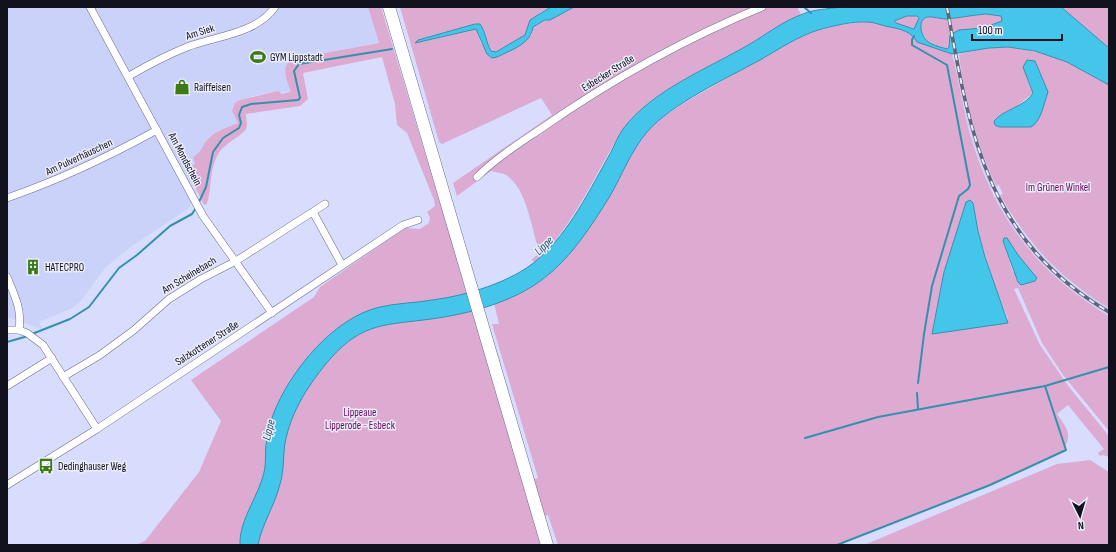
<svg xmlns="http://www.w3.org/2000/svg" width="1116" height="552" viewBox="0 0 1116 552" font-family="'Sofia Sans Condensed',sans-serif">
  <rect width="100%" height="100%" fill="#d8ddfe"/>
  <!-- built -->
  <g fill="#cbd2f9">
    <path d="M7,7H368L379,43L292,59L291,92L261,94L240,100L232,111L238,123L213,134L207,140L201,152L193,157L195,164L186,169L197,193L188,209L132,246L105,268L80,302L71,309L39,322L42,329L7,317Z"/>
    <path d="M959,58L979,139L997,187L990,190L972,140L960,98L953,59Z"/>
    <path d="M1000,195L1013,219L1033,245L1075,286L1109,308V316L1071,292L1028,250L1007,222L994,198Z"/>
  </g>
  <!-- green -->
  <g fill="#ddaad2" fill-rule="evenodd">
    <path d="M368,7H381L524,482L538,478L492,324H499L494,303L520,293L544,279L565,258L609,196L636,146L648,130L663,117L687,101L793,40L816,31L839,25L870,21L900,29L914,36L917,42L952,54C960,83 963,112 972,141C996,219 1038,274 1109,316V431L1063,375L1042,343L1018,288L1014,289L1040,345L1069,387L1109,436V457L1103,455L1100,456L1098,453L1104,449L1068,405L1057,414C1064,424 1073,434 1065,446L1066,450L990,485L837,545H558L548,515L535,520L542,545H136L145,541L199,472L221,421L191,380L314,297L320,287L405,228L420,229L429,223L430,217L427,212L435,206L434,200L407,133L397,125L395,104L382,57L303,73L308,99L300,106L246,114C246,118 248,125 246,129C244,134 224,144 219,153C209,168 212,187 207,204L204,205L186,169L195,164L193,157C203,151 200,149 207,140C213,132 228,127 238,123L232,111L235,103L240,100L278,91L282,94L291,92C287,80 280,68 292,59L379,43ZM966,202L973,203C980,244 992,281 1008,319L932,333L944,272ZM1007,238L1018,255L1037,278L1013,272L1003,241Z"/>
    <path d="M400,7H551L540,13L528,26L525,35L496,52L491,51L480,24H475L424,38L425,41L476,29L481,43L492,58L532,35L533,27L574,7H797L801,14C783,23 767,35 749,45C711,66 646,93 622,131C594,175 575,225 535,262L531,260L544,249L537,244C531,224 525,184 504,174C500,173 495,172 491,171L457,196L453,183L552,115L541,98L442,144L439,142Z"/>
    <path d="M1061,7H1109V48Z"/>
    <path d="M986,14L1001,16L1002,21L983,28L959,30L947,49C937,46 925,44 922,33C920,27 920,19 927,17C933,16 940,19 946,19C959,18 972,15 986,14Z"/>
    <path d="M907,16H917L919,19L915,29L896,23L894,21Z"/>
    <path d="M1008,47L1048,54L1067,62L1109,85V308C1062,280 1027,243 1000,195L1003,194L998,184L997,187C979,153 963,92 959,54L989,48ZM1033,60L1035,61L1048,92L1012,127H999L1005,114L1010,112L1033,93L1027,79Z"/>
    <path d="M1090,460L1109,472V545H864L1057,464Z"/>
  </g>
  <!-- water -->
  <g fill="#44c6eb" stroke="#3590ad" fill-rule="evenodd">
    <path d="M551,7H574L550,20H545L533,27C531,44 511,50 497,57L492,58L487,54L476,29L415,43L418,40L475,24H480C486,32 486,43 491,51L496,52L525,35L530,20Z"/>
    <path d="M841,7H1061L1109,48V85L1067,62L1035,51L1008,47L989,48L952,54L917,42C912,32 901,29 890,27C883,26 874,22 868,22C852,21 833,26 818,30C797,37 779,49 760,60C727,78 671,104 647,132C631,151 622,175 610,196C592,225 571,258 543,279C513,302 469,314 431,319C387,325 363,322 331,358C310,382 291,411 285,443C283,457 284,471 280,484C275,505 262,524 258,545H240C239,518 261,494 265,467C266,459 265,452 266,445C267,435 270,424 273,415C289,372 334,317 380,307C397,303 415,303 432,300C465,296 512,282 537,260C570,232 590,189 611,152C615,144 618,136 623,129C652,90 709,68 750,44C767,34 783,21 803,14C814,9 829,9 841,7ZM986,14L1001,16L1002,21L983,28L959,30L950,35L949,47L947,49C937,46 925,44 922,33C920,27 920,19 927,17C933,16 940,19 946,19C959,18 972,15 986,14ZM907,16H917L919,18L914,29L896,23L894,21Z"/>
    <path d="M1027,60L1035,61L1048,92C1044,103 1041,122 1031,127H999L995,125L994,121C1004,109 1025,107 1033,93L1023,67Z"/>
    <path d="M970,200L973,203L978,231L985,257L1008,323L932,334L944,272L966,202Z"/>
    <path d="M1004,238H1007L1018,255L1037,278L1035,281L1021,285L1018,282L1003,241Z"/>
  </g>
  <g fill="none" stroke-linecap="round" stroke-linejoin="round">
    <!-- stream -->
    <g stroke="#3590ad" stroke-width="2">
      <path d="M804,7L811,13"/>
      <path d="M914,36L912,40V45L947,65L970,185L968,189L959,196L932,286L924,334L918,383"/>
      <path d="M198,204L206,187L213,152L223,138L239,128L241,123L239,115L242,107L251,104L298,100L300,98L294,71L299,64L392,49"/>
      <path d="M32,334L70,319L89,307L119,268L137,255L170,226L192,214L196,208"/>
      <path d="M7,342L28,336"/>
      <path d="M917,393L918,409"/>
      <path d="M805,438L878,417L1045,386L1109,367"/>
      <path d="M144,545H146"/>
      <path d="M837,545L990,485L1066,450L1045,386"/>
    </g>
    <defs>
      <g id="street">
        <path d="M90,7L203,216L272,313"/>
        <path d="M129,76C148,65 167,55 187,47C216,36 256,34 275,7"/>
        <path d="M477,177C496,158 520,143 542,128C611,80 684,39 762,7"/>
        <path d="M7,198C62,179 106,158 157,130"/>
        <path d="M313,212L342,265"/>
        <path d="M7,277C15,296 22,310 19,330"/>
        <path d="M7,330H19L27,333L43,345L97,429"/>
        <path d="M63,377L100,355L134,330L169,299L201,279L236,261L325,204"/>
        <path d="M7,386L52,358"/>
        <path d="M7,485L97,429L403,225L418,220"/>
      </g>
      <path id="highway" d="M389,7L547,545"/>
    </defs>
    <!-- street casing -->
    <use href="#street" stroke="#696d89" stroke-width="8"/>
    <!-- highway casing -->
    <use href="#highway" stroke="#696d89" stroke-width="13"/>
    <!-- street -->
    <use href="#street" stroke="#fff" stroke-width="7"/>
    <!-- highway -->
    <use href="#highway" stroke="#fff" stroke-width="12"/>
    <defs>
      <path id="rail" d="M947,7C970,136 987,240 1109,312"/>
    </defs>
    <!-- rail casing -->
    <use href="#rail" stroke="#626579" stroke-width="3.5"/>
    <!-- rail -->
    <use href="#rail" stroke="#eaecf9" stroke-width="2" stroke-dasharray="6" stroke-linecap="butt"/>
  </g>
  <!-- icons -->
  <defs>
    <symbol id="stadium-bare" viewBox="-9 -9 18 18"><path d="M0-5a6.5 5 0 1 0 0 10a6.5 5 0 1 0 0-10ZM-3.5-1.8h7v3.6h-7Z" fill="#3c7a16" stroke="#eaecf9" stroke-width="2.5" paint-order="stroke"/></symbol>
    <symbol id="shop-bare" viewBox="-9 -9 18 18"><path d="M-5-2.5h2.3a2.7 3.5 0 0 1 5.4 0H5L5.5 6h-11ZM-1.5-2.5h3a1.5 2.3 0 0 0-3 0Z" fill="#3c7a16" stroke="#eaecf9" stroke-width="2.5" paint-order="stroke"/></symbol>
    <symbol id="building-bare" viewBox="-9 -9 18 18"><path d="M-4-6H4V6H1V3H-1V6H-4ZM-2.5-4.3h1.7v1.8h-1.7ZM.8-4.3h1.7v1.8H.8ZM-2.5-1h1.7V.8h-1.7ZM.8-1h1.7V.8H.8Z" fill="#3c7a16" stroke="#eaecf9" stroke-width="2.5" paint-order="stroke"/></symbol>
    <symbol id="bus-bare" viewBox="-9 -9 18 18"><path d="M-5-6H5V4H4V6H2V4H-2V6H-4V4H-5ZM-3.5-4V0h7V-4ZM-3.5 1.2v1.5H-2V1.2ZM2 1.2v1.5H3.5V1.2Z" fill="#3c7a16" stroke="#eaecf9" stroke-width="2.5" paint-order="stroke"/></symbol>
  </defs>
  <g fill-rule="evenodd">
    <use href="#stadium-bare" x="247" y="46" width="22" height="22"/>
    <use href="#shop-bare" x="171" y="76" width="22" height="22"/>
    <use href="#building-bare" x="22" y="256" width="22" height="22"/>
    <use href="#bus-bare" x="35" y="455" width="22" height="22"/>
  </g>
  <g text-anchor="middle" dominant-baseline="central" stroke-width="3" stroke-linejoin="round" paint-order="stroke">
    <!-- street labels -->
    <g font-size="11" fill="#11121d" stroke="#eaecf9">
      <text transform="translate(200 32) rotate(-18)">Am Siek</text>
      <text transform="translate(608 73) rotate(-32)">Esbecker Straße</text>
      <text transform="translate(79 157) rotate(-25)">Am Pulverhäuschen</text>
      <text transform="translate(185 159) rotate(62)">Am Mondschein</text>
      <text transform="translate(189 275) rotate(-31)">Am Scheinebach</text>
      <text transform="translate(207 343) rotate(-33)">Salzkottener Straße</text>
    </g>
    <!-- poi labels -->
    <g font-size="11" fill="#11121d" stroke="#eaecf9" text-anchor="start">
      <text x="270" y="57">GYM Lippstadt</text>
      <text x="194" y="87">Raiffeisen</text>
      <text x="45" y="267">HATECPRO</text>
      <text x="58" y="466">Dedinghauser Weg</text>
    </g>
    <!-- park labels -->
    <g font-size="11" fill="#6a0d5f" stroke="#eaecf9">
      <text x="1058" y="187">Im Grünen Winkel</text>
      <text x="360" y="412">Lippeaue<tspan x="360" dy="13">Lipperode - Esbeck</tspan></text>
    </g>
    <!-- water labels -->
    <g font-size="12" font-style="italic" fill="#265a6a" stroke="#eaecf9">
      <text transform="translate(544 246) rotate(-45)">Lippe</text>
      <text transform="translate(269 430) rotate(-75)">Lippe</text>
    </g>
  </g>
  <!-- border -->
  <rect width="1116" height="552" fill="none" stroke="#11121d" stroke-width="16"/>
  <!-- north arrow -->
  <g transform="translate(1080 516) rotate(175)" stroke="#eaecf9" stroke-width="3" paint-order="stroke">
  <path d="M0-3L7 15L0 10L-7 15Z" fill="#11121d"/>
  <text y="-6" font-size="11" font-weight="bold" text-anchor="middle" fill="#11121d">N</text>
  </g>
  <!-- scale -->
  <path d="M972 34v6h90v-6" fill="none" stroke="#11121d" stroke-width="2"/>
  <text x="978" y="34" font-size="12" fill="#11121d" stroke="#eaecf9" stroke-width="3" paint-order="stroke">100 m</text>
</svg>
